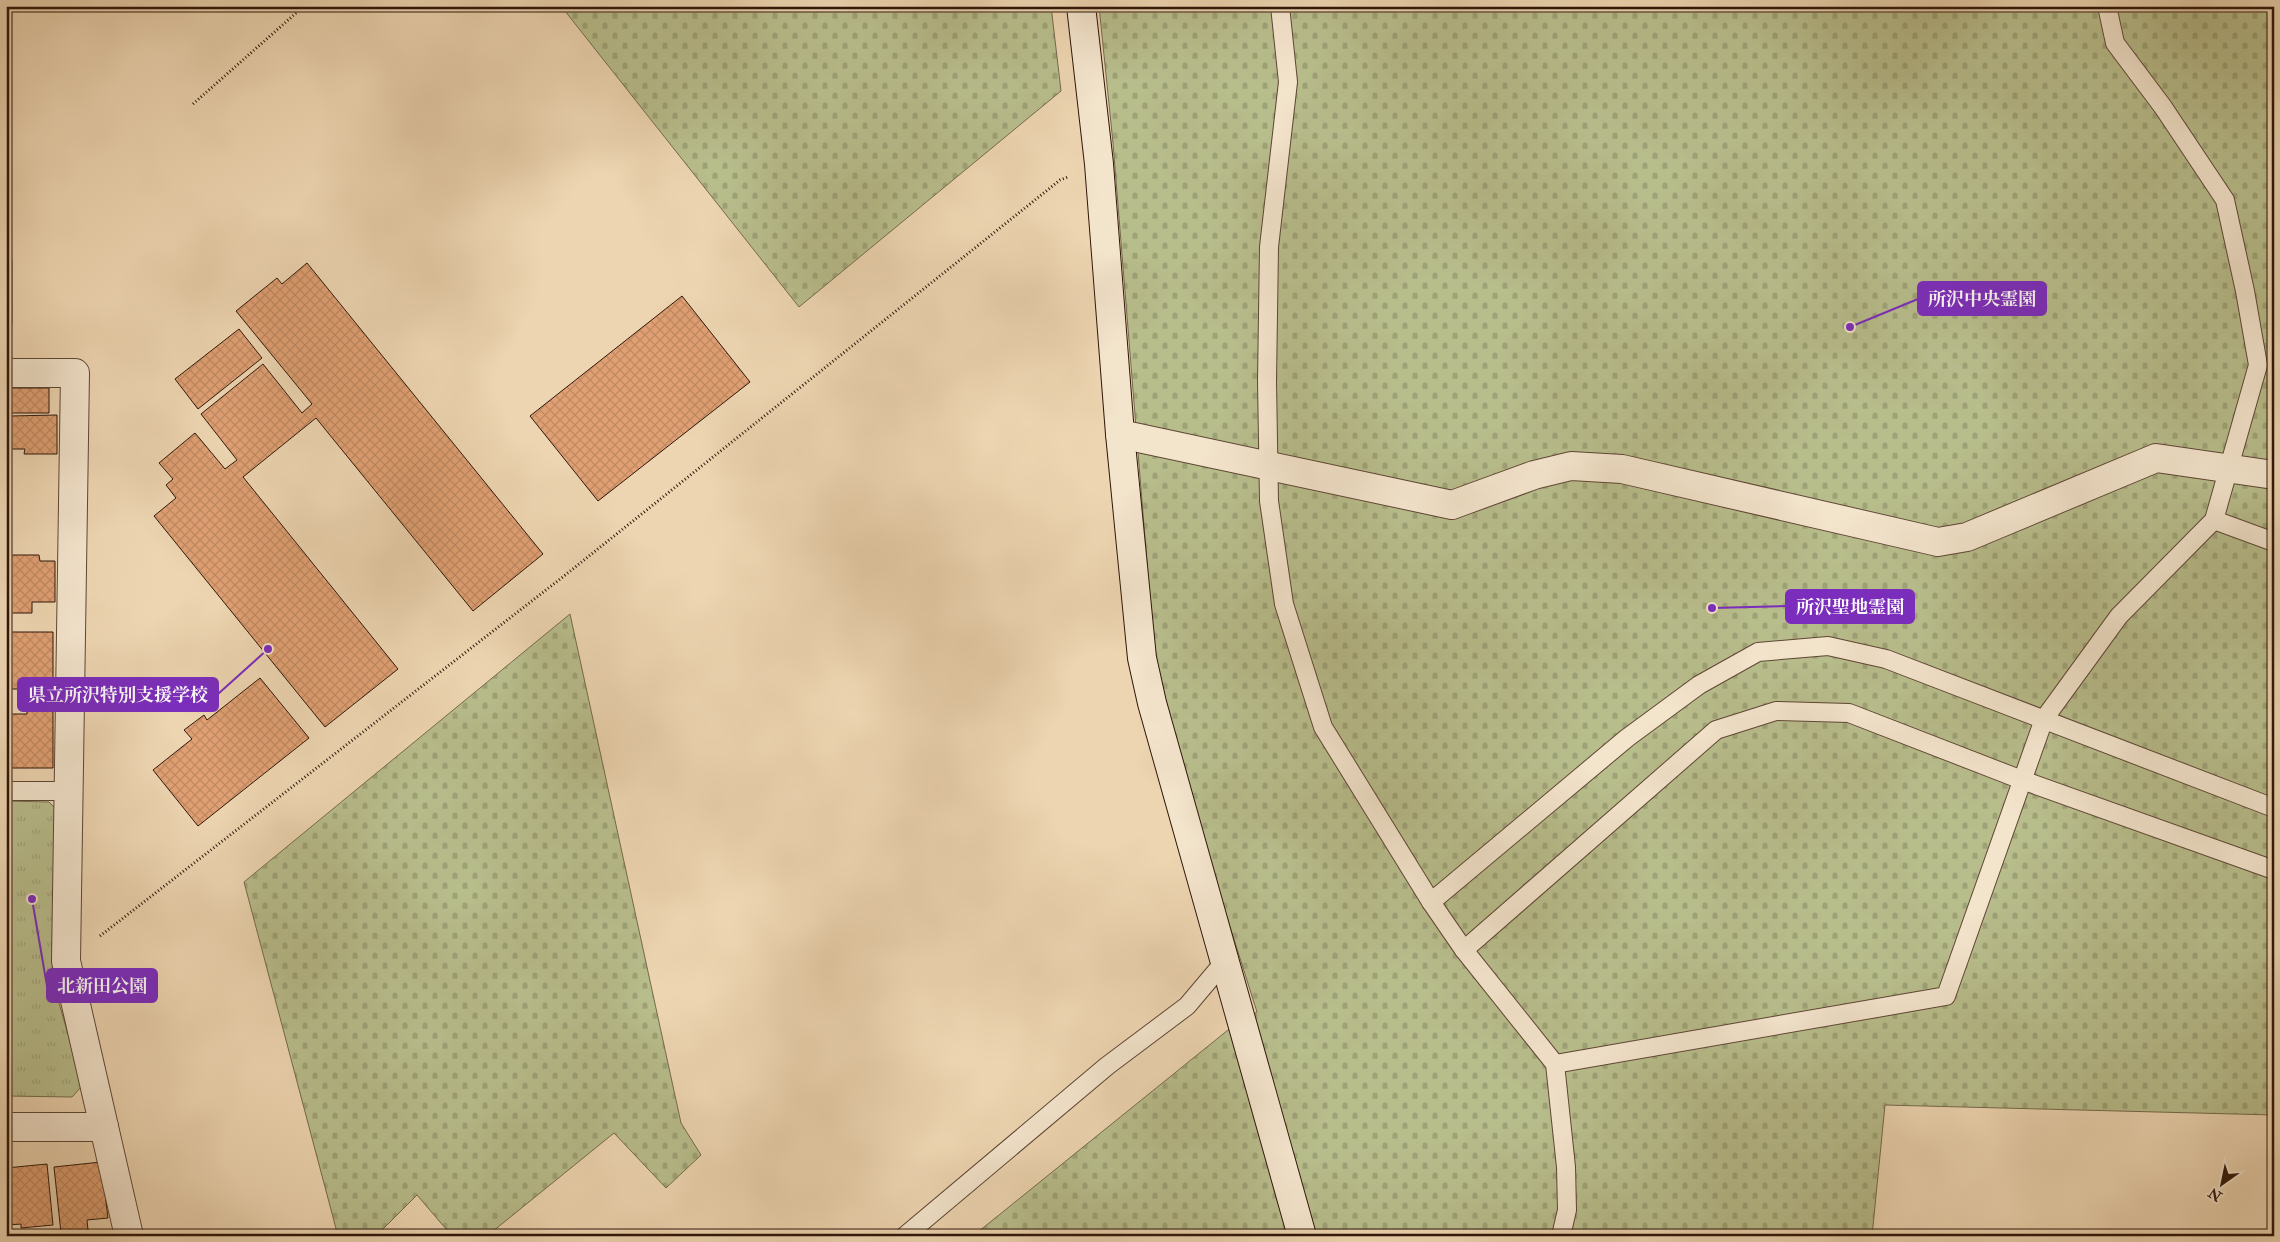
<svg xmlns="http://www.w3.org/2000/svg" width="2280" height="1242" viewBox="0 0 2280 1242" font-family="'IM FELL Double Pica','Noto Serif JP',serif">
  <defs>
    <pattern id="cemetery-stones" width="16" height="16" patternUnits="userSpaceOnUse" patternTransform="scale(1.25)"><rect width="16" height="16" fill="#b8bd8c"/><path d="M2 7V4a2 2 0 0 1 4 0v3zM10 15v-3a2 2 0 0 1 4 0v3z" fill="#9ea277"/></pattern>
    <pattern id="park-tufts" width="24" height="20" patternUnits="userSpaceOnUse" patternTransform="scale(1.25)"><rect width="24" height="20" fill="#b8bd8c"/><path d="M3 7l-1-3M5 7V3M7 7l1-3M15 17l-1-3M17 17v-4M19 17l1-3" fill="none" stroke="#9ea277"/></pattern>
    <pattern id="building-cross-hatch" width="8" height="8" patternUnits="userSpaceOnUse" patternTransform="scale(1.25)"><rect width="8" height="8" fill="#e0a073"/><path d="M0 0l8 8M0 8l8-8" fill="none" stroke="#c08962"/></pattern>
  </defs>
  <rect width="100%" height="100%" fill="#edd5b1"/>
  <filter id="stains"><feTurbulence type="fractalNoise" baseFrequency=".004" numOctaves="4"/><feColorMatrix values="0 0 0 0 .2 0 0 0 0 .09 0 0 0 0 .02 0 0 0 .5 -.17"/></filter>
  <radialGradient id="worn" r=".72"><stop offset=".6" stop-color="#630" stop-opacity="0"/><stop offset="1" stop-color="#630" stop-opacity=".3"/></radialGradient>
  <!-- cemetery -->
  <g fill="url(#cemetery-stones)" stroke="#746a4b">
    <path d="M561,6H1051L1061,91L799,307Z"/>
    <path d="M1099,6H2274V1115L1885,1105L1872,1236H973L1228,1030L1257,1012L1158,699L1113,143Z"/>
    <path d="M570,614L681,1123L701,1155L666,1188L614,1133L487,1236H452L417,1195L376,1236H338L244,882Z"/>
  </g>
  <!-- park -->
  <path fill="url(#park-tufts)" stroke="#746a4b" d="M6,801L49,802L59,812L54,986L83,1085L72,1097L6,1096Z"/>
  <!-- building -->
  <g fill="url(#building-cross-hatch)" stroke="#2f170a">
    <rect x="6" y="261" width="6" height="63"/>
    <path d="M307,263L543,554L473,611L316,418L243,477L398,669L325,727L154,516L176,498L166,485L173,479L159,463L195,433L225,469L237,460L201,414L263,364L302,413L312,404L236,311L277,278L282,284Z"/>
    <path d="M682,296L750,382L598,501L530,416Z"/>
    <path d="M239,329L262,358L198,409L175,379Z"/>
    <path d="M6,388H49V413H7Z"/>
    <path d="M57,415V454H24L25,449H10V416Z"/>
    <path d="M6,555H39L40,561H55V602H32V613H6Z"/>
    <path d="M6,632H53V679H31V689H6Z"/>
    <path d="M260,678L309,738L198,826L153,770L192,739L184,730L204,715L207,720Z"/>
    <path d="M27,709L53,710V768H6V714H27Z"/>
    <path d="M101,1162L108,1218L87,1220L88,1230L61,1233L54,1167Z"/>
    <path d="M47,1164L53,1225L21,1228V1224L9,1225L6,1206V1168Z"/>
  </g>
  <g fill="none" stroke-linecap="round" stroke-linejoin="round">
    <defs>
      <g id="lane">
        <path d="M1280,6L1288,82L1269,247L1267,381L1269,501L1284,604L1323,727L1431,902L1464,950L1555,1064L1566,1167L1567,1210L1561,1236"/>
        <path d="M2214,520L2274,542"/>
        <path d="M6,791H70"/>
        <path d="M1431,902L1627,738L1699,685L1758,652L1828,646L1886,659L2274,808"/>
        <path d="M1464,950L1716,730L1776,711L1849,713L2022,780L2274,870"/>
        <path d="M1555,1064L1946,996L2044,719L2119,616L2214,520L2258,365L2245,291L2225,200L2163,107L2115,43L2107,6"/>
        <path d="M905,1236L1107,1066L1187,1006L1225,961"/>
      </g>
      <g id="street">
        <path d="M6,373H75L66,961L129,1236"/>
        <path d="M1120,434L1452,505L1534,475L1571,466L1622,469L1938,542L1967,537L2156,458L2274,475"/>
        <path d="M6,1127H104"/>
      </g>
      <path id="secondary" d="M1081,6L1099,164L1120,434L1142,658L1152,703L1302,1236"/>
    </defs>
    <!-- lane casing -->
    <use href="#lane" stroke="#5e4634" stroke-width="20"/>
    <!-- street casing -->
    <use href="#street" stroke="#5e4634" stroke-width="30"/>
    <!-- secondary casing -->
    <use href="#secondary" stroke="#2f170a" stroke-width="30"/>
    <!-- path -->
    <g stroke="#2f170a" stroke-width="3" stroke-dasharray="1 2.5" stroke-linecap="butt">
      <path d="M193,104L304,6"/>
      <path d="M100,936L564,576L1060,180L1068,177"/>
    </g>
    <!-- lane -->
    <use href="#lane" stroke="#f3e4cc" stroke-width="18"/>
    <!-- street -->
    <use href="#street" stroke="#f3e4cc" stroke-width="28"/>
    <!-- secondary -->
    <use href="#secondary" stroke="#f3e4cc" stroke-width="28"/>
  </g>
  <!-- callouts -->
  <path fill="none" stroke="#7b2cbf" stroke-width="2" d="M1850 327L1918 299M1712 608L1786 606M268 649L218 694M32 899L47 986"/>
  <g fill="#7b2cbf" stroke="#f3e4cc" stroke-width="2">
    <circle cx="1850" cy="327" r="5"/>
    <circle cx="1712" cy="608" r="5"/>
    <circle cx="268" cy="649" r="5"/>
    <circle cx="32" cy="899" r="5"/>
  </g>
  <g fill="#7b2cbf" stroke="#7b2cbf" stroke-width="2">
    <rect x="1918" y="282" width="128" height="33" rx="5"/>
    <rect x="1786" y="590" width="128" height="33" rx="5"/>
    <rect x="18" y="678" width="200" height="33" rx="5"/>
    <rect x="47" y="969" width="110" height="33" rx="5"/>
  </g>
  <g font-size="18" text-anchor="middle" font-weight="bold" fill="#fff">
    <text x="1982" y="305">所沢中央霊園</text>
    <text x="1850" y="613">所沢聖地霊園</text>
    <text x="118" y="701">県立所沢特別支援学校</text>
    <text x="102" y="992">北新田公園</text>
  </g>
  <!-- margin -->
  <rect width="2280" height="1242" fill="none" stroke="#edd5b1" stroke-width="25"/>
  <rect x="8" y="8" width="2265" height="1227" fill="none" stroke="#2f170a" stroke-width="2.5"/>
  <rect x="12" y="12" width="2255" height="1217" fill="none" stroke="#2f170a"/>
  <!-- north arrow -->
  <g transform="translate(2222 1184) rotate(213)" stroke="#f3e4cc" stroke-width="4" paint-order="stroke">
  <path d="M0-4L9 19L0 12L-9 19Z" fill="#2f170a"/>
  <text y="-8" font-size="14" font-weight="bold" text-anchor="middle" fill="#2f170a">N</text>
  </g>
  <rect width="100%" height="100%" filter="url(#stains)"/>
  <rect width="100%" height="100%" fill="url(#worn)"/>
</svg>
